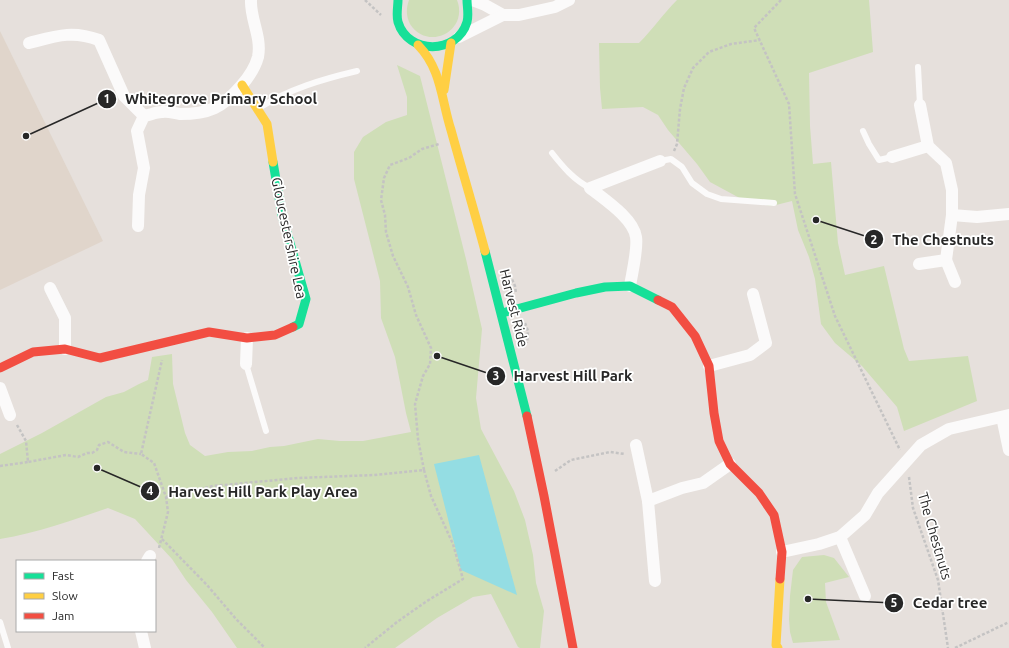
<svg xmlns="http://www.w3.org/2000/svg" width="1009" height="648" viewBox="0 0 1009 648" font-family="Ubuntu,sans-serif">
  <rect width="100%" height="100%" fill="#e6e0dc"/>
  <!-- education -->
  <path fill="#e0d5cb" d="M0,31L103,241L0,290Z"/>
  <!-- green -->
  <g fill="#cfdeb7">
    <path d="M409,0H457C469,31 428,52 410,24C406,16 406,8 409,0Z"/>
    <path d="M677,0H869L873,52L809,73L810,126L813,164L831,162L838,243L845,275L884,266L904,349L909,361L968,356L977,401L904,431L897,407L862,366L835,343L821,324L815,279L809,257L798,230L792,201L772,206L747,202L710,182L697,164L668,130L658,115L643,107L602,109L600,88L599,43H639C653,29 663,14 677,0Z"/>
    <path d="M397,65L420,76L466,259L482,329L476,398L481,429L514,491L525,520L533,555L536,583L544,611L540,648H520L518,647L491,594L473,597L437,618L395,648H237L212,612L186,580L172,559L135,519L108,508C73,520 37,533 0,539V454L42,433L106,397L124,392L139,384L148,380L152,357L172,354L173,384L185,433L190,445L205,456L228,452L252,451L270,447L284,446L318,439L340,441H363L411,432L406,413L395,357L381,318L380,281L354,179V152L363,137L386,122L407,115V97Z"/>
    <path d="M824,555L834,558L849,577L825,583L826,602L840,640L793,643L790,632L789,619L790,596L793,570L802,557Z"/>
  </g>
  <!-- water -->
  <path fill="#94dde3" d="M479,455L517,595L461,570L434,464Z"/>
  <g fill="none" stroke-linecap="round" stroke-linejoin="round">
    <!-- path -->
    <g stroke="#c4c3c3" stroke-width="2.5" stroke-dasharray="3 2" stroke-linecap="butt">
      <path d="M365,0L381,15"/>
      <path d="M781,0L754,28L789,104L795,194L835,316L900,450"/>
      <path d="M674,151L677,144L680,109L684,88L693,68L709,52L731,44L760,40"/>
      <path d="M510,275L515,286L516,293"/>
      <path d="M525,323L528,331L527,343"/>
      <path d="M17,425L26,441L28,462L66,455L78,457L87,453H92L97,450L99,445L108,442L124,452L141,454"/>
      <path d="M0,466L28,462"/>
      <path d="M424,470L418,439L415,404L423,376L430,364L431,348L416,315L408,287L393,256L386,232L385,215L381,200L384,178L390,165L409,158L422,149L439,144"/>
      <path d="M555,471L571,460L610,452L625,454"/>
      <path d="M909,477L913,508L938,580L948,648"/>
      <path d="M166,497L213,486L298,478L374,475L424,470L431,496L453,544L463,579L427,601L397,622L365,648"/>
      <path d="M162,539L207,585L236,619L265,648"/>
      <path d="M159,548L168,512L166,497L154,463L141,454L162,360"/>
      <path d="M955,648L1009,622"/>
    </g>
    <!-- lane -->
    <g stroke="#fbfafa" stroke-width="6">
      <path d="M918,67L920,105"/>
      <path d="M259,108C289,89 323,79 357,71"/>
      <path d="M863,131L869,144L879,160L892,157"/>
      <path d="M552,153C563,167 574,180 590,188"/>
      <path d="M660,161L671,159L682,167L692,183L707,194L721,199L774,203"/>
      <path d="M246,364L266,431"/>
      <path d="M0,622L8,648"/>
    </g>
    <!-- street -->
    <g stroke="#fbfafa" stroke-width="12">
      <path d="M472,0L485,5L503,15"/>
      <path d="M459,37L503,15H519L555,7L569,0"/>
      <path d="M29,43C56,36 72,30 99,40L124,96L144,116"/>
      <path d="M892,157L928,146"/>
      <path d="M952,215L977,217L1009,214"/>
      <path d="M138,226L139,195L144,168L137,131L144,116C150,115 156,112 162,112C167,111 174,113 180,114C209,114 222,108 241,86C248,78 255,68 258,57C262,37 250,19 251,0"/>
      <path d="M946,260L955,282"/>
      <path d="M919,264L946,260L952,215V190L946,163L928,146L920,105"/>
      <path d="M630,286C632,273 638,249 636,237C633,218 605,200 590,188L660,161"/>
      <path d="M50,288L65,318V349"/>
      <path d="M246,364L247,338"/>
      <path d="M709,366L750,355L766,343L753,294"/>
      <path d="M0,388L10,415"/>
      <path d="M1002,417L1009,450"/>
      <path d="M636,445L648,501L655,581"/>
      <path d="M648,501L682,488L703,483L730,464"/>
      <path d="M840,537L865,596"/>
      <path d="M782,552L819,544L840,537L865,515L878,493L921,445L949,429L1009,415"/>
      <path d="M147,561L150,556"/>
      <path d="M141,631L145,648"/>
    </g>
    <!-- fast -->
    <g stroke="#16e098" stroke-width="9">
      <path d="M398,0C398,6 396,15 398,22C408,55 457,55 467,22C469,15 467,6 467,0"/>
      <path d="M273,162L282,215L306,299L299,324L293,327"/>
      <path d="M485,251L527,416"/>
      <path d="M502,313L576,293L605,287L630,286L658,300"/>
    </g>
    <!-- slow -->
    <g stroke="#ffcf43" stroke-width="9">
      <path d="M418,45C442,70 441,99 451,130C462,170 474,210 485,251"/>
      <path d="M242,85L267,124L273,162"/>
      <path d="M444,90L451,43"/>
      <path d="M778,648L776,645L780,579"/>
    </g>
    <!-- jam -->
    <g stroke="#f24e42" stroke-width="9">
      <path d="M658,300L672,307L695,336L709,366L714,413L719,441L730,464L759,493L774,515L782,552L780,579"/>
      <path d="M0,368L33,352L65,349L100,358L209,332L247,338L275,335L293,327"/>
      <path d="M527,416L544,496L573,648"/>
    </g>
  </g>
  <g text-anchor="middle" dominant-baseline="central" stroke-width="3.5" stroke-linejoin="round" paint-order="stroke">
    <!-- street labels -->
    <g font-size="14" fill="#272727" stroke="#fff">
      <text transform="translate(289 238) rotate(78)">Gloucestershire Lea</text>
      <text transform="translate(514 308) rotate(76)">Harvest Ride</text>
      <text transform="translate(935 536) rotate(74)">The Chestnuts</text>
    </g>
  </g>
  <!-- callouts -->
  <path fill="none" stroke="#272727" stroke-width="1.5" d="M26 136L107 99M816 220L874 239M437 356L496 376M97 468L150 491M808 599L894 603"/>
  <g fill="#272727" stroke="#fff" stroke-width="1.5">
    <circle cx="26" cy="136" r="4"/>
    <circle cx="816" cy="220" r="4"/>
    <circle cx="437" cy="356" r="4"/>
    <circle cx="97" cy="468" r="4"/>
    <circle cx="808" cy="599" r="4"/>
    <circle cx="107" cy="99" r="10"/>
    <circle cx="874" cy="239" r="10"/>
    <circle cx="496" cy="376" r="10"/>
    <circle cx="150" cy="491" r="10"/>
    <circle cx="894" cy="603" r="10"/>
  </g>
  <g font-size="12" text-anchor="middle" font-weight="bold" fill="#fff">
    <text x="107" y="103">1</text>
    <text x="874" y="244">2</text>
    <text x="496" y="380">3</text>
    <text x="150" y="495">4</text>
    <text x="894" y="607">5</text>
  </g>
  <g font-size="15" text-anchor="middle" font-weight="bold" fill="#272727" stroke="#fff" stroke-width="3.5" stroke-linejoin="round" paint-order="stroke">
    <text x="221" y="104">Whitegrove Primary School</text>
    <text x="943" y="245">The Chestnuts</text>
    <text x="573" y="381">Harvest Hill Park</text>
    <text x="263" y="497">Harvest Hill Park Play Area</text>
    <text x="950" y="608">Cedar tree</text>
  </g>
  <!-- legend -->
  <rect x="16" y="560" width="140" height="72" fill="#ffffff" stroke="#a9a9a9"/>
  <rect x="24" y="573" width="20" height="6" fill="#16e098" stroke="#a9a9a9"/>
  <text x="52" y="580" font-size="12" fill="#272727">Fast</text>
  <rect x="24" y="593" width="20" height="6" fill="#ffcf43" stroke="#a9a9a9"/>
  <text x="52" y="600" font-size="12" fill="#272727">Slow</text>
  <rect x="24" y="613" width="20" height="6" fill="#f24e42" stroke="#a9a9a9"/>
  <text x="52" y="620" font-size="12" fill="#272727">Jam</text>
</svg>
